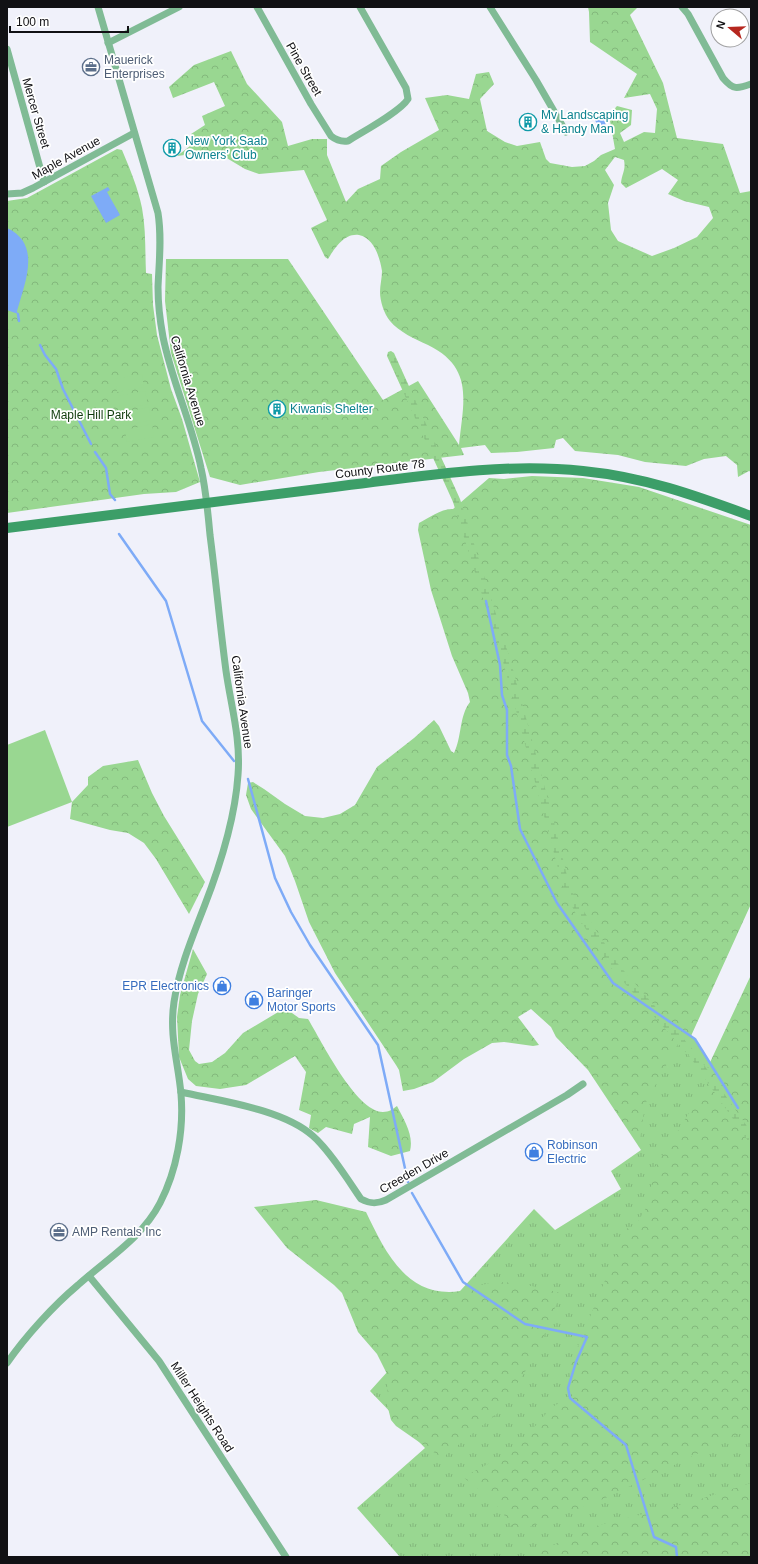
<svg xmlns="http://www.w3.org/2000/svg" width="758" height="1564" viewBox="0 0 758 1564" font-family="Helvetica,sans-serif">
  <defs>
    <pattern id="grass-tufts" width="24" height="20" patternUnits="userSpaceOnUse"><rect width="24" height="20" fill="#99d791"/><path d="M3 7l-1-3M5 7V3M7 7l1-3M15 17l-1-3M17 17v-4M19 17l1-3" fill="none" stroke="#83b87c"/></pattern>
    <pattern id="forest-crowns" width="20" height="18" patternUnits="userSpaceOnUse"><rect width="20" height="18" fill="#99d791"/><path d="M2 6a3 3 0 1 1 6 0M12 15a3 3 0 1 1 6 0" fill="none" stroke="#83b87c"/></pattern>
    <pattern id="wetland-marsh" width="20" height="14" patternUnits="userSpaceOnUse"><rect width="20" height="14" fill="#99d791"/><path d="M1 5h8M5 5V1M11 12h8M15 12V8" fill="none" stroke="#83b87c"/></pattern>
  </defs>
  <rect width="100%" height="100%" fill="#f0f1fa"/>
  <!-- grass -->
  <path fill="url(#grass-tufts)" d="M616,956L695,1040L737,1109L751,1145V1557H400L357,1508L425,1448L370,1391L534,1209L555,1230L621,1189L611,1171L641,1150L639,1147Z"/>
  <!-- forest -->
  <g fill="url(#forest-crowns)" fill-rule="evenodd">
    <path d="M588,7H638L630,15L663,83L677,138L723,144L740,193L751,191V472L749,471L738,477L737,465L726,456L704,459L686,466L645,462L618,455L575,451L563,438L556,440L554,448L517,452L491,453L485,445L461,448L464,455L319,472L240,485L210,477L171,353L165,301L166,259H288L383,400L418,381L459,445C463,403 475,368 428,345C415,339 399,332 390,321C384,314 380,301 380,292C380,285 382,278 382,271C380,258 374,238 359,235C344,233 335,248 328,259L325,257L311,228L327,220L304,170L259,174L245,169L215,151L177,156L194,143L191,134L205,125L202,116L225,106L214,82L173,98L169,87L194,65L231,51L247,84L282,122L288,146L312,139H327V155L346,202L358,189L380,179L381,166L401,152L439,130L425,98L447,95L469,99L476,74L489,72L494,84L480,99L487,131L505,142L517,146L540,142L546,159L550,163L572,167L585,166L594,161L601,155L615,149L609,115L617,106L632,110L631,125L620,133L624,142L644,132L655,133L657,109L650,94L624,98L637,74L590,42L589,12ZM615,157L624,160C626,170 622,173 621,183L626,188L662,169L678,180L668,194L684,201L709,207L713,218L697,237L674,248L652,256L618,241L611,230L608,203L614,185L605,170Z"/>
    <path d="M117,149L122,150C130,169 138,188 142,208C146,229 145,251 146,273L152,274L153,305L157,335L171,389L182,419L200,482L176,492L144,494L7,513V201L27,198Z"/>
    <path d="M532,476L583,478L639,487L751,525V904L686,1047L679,1042L645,1104L639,1147L588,1070L556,1037L551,1027L531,1009L518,1017L539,1045L533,1046L504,1042L492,1043L464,1059L433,1082L414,1089L403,1091L399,1070L396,1065L335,973L309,922L295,881L285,856L251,809L246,795L248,783L253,782L264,789L285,804L305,816L323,818L340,814L355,805L377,767L414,738L434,720L439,726L451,751L454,753C462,737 459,716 470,702L468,693L452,656L431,590L418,530L419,523C429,518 442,508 453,509L489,478L504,479Z"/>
    <path d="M138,760L152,793L164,816L205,882L189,914L156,859L144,843L128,833L110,830L70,819L72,802L88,785V777L103,766Z"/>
    <path d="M193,949L207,974L198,994L192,1021L189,1050L195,1061L199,1064L212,1062L225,1053L243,1033L285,1008L299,1018L308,1019C321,1040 356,1112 383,1112C389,1112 393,1109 397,1106C404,1120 414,1135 410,1151L391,1156L368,1147L370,1117L354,1124L352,1134L326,1127L318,1133L309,1128L311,1115L299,1110L306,1072L295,1056L246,1085L220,1089L196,1086L188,1079L179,1057L177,1017L180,995Z"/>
    <path d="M751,975V1428L597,1502L516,1532L500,1509L486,1495L463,1477L513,1451L552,1407L572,1396L569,1368L626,1229L636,1225L650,1201L652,1172L709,1081L705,1073Z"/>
    <path d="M316,1200L366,1212C383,1247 403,1292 449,1292C464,1292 477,1285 491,1283C514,1280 538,1288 561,1293L536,1355L498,1413L442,1458L396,1426L391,1420L388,1408L387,1374L377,1354L358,1332L342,1293L334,1285L287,1248L254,1207Z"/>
    <path d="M751,1483V1557L529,1556L599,1525L688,1503Z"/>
  </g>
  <!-- wetland -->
  <path fill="url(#wetland-marsh)" d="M391,351L394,353L460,499L511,662L553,818L570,888L583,910L618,964L695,1052L751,1132V1145L690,1057L613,970L576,914L564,891L504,665L453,502L387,356L388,352Z"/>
  <!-- pitch -->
  <g fill="#99d791">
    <path d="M142,374L144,387L117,392L115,379Z"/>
    <path d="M145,391L148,404L120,409L118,396Z"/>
    <path d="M149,407L151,420L124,426L121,413Z"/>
    <path d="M152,424L154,437L127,442L125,430Z"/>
    <path d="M45,730L72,802L7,827V745Z"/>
  </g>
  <!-- water -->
  <g fill="#7eabf7">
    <path d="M599,112L606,124L600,128L592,116Z"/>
    <path d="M108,187L110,190L107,192L120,215L106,223L91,196Z"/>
    <path d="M7,228C42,244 25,282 17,311L18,314L7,310Z"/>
  </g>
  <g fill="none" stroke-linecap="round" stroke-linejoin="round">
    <!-- stream -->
    <g stroke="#7eabf7" stroke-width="2.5">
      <path d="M18,314L19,321"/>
      <path d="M40,345L45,355L56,369L63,389L91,444"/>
      <path d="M95,452L106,468L110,494L115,500"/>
      <path d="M119,534L166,601L202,721L234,761"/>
      <path d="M486,601L500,665L502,695L507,710V755L511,766L520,829L557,903L613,983L695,1039L738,1108"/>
      <path d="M248,779L275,878L291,912L310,945L378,1045L408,1182"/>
      <path d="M412,1193L463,1282L525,1324L587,1337L576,1362L568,1388L570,1398L626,1445L654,1537L676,1547L677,1557"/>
    </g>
    <!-- street -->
    <g stroke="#80bb95" stroke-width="7">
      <path d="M257,7L311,104L331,136C336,140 341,142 348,141C362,132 400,112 408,99L406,88L360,7"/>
      <path d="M490,7L536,80L566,132"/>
      <path d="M682,7L688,14L723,78C733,90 737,89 751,84"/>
      <path d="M108,43L179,7"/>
      <path d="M7,49L44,182"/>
      <path d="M7,194L22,193L33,188L134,133"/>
      <path d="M181,1092C220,1101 283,1109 313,1136C330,1151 348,1180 361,1199C370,1204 377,1204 386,1200L567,1095L583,1084"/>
      <path d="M89,1276L159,1361L286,1557"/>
      <path d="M7,1363C25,1337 53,1306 78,1285C107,1259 142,1238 160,1203C177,1170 184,1130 181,1094C178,1061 169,1036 174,1002C179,969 192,938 204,907C220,866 235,820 238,775C241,739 231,706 226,671C220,626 216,581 210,535C208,513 206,490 201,468C192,423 172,382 163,337C160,321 158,304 158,287C159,263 162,238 158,213L98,7"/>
    </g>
    <!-- secondary -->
    <path stroke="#3c9e68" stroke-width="10" d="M7,528C116,514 225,501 334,487C416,477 501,462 583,471C644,477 694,495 751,516"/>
  </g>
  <!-- icons -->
  <defs>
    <symbol id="office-ring" viewBox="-11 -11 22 22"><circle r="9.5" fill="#fff" stroke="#5c6f8a" stroke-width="1.5"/><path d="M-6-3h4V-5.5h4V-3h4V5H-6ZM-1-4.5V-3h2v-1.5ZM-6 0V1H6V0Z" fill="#5c6f8a"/></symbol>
    <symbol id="building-ring" viewBox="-11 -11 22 22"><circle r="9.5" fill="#fff" stroke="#0f9aa8" stroke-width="1.5"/><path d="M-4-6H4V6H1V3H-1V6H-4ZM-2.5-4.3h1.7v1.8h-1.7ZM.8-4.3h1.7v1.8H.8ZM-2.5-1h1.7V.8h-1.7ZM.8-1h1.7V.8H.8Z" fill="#0f9aa8"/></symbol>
    <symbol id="shop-ring" viewBox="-11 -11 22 22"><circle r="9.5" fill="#fff" stroke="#3f7fe0" stroke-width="1.5"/><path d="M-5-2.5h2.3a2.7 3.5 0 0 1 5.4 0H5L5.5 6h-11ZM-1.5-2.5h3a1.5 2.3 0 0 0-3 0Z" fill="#3f7fe0"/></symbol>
  </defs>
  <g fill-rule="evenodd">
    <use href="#office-ring" x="81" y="57" width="20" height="20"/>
    <use href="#building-ring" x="518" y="112" width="20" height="20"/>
    <use href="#building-ring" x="162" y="138" width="20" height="20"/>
    <use href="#building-ring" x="267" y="399" width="20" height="20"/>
    <use href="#shop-ring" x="212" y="976" width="20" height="20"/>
    <use href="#shop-ring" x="244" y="990" width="20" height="20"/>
    <use href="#shop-ring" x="524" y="1142" width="20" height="20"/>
    <use href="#office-ring" x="49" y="1222" width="20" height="20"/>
  </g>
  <g text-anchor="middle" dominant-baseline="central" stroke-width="3.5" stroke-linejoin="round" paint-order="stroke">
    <!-- service labels -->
    <g font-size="12" fill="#4e5e75" stroke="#fff" text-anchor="start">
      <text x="104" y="60">Mauerick<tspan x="104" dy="14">Enterprises</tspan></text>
      <text x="72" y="1232">AMP Rentals Inc</text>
    </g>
    <!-- street labels -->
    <g font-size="12" fill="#111114" stroke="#fff">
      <text transform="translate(304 69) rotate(60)">Pine Street</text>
      <text transform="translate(36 113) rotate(74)">Mercer Street</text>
      <text transform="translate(66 158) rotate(-29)">Maple Avenue</text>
      <text transform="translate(188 381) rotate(73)">California Avenue</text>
      <text transform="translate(380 469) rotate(-7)">County Route 78</text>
      <text transform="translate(242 702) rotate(82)">California Avenue</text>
      <text transform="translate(414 1171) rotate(-30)">Creeden Drive</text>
      <text transform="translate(202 1407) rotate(57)">Miller Heights Road</text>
    </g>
    <!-- culture labels -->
    <g font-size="12" fill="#0d838f" stroke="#fff" text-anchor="start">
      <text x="541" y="115">Mv Landscaping<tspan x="541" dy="14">&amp; Handy Man</tspan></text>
      <text x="185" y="141">New York Saab<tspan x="185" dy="14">Owners’ Club</tspan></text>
      <text x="290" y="409">Kiwanis Shelter</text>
    </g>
    <!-- park labels -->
    <g font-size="12" fill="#103c0c" stroke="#fff">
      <text x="91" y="415">Maple Hill Park</text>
    </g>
    <!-- shop labels -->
    <g font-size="12" fill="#366cbe" stroke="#fff" text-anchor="start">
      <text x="209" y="986" text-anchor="end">EPR Electronics</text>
      <text x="267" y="993">Baringer<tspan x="267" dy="14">Motor Sports</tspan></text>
      <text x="547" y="1145">Robinson<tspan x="547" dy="14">Electric</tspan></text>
    </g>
  </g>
  <!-- border -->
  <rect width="758" height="1564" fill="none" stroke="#111114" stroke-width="16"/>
  <!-- north arrow -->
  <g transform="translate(730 28) rotate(289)"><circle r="19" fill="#ffffff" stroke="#a0a0a1"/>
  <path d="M0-3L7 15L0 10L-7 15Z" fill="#b6271f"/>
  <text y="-6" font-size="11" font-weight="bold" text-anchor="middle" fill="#111114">N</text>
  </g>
  <!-- scale -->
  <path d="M10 26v6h118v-6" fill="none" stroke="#111114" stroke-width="2"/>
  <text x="16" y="26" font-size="12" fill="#111114" stroke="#ffffff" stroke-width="3" paint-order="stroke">100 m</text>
</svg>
